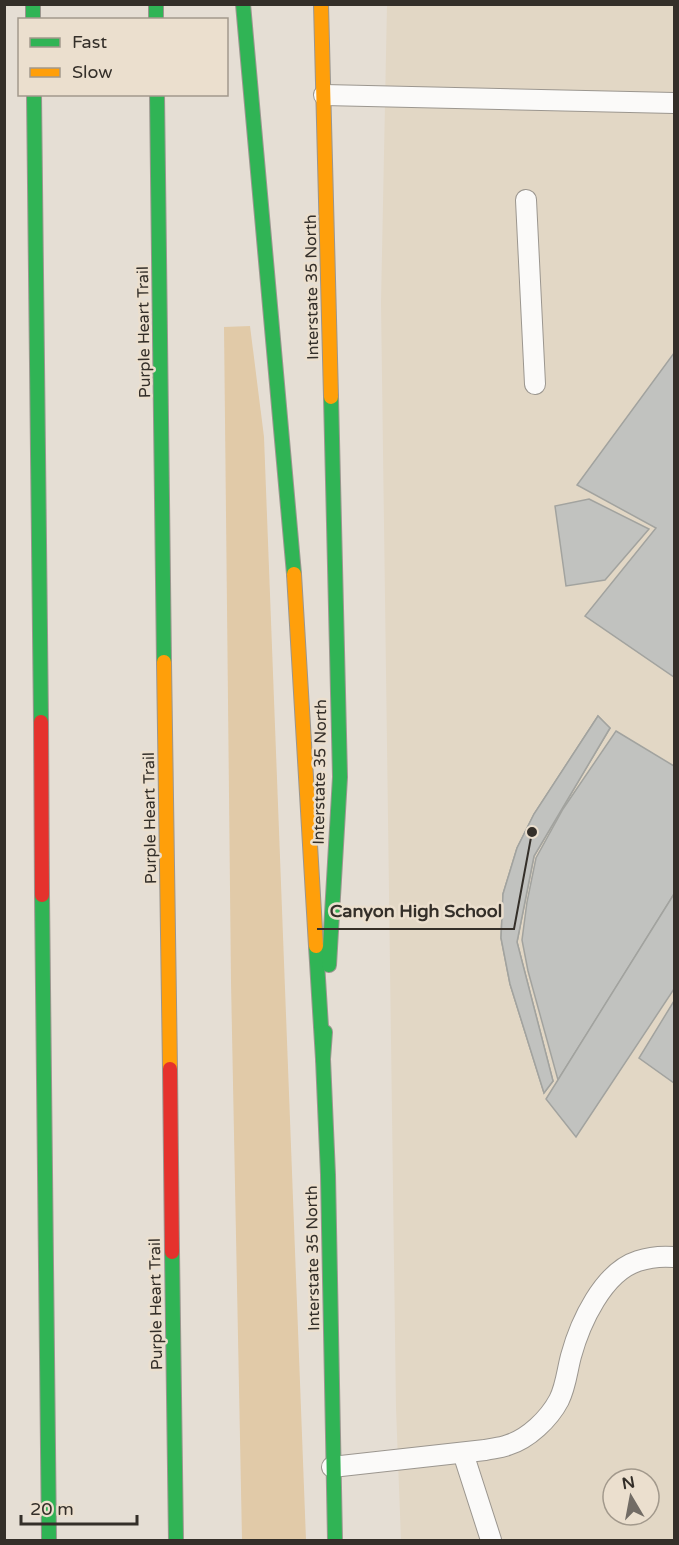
<svg xmlns="http://www.w3.org/2000/svg" width="679" height="1545" viewBox="0 0 679 1545" font-family="'Varela Round',sans-serif">
  <rect width="100%" height="100%" fill="#e5ded4"/>
  <!-- built -->
  <path fill="#e2d7c5" fill-rule="evenodd" d="M387,5H674V1540H401L396,1408L381,303ZM613,1479H649V1515H613Z"/>
  <!-- green -->
  <path fill="#e1caa8" d="M250,326L264,437L306,1540H242L231,982L224,327Z"/>
  <!-- building -->
  <g fill="#c1c2bf" stroke="#a2a39f" stroke-width="1.5">
    <path d="M674,353V677L585,616L656,528L577,485Z"/>
    <path d="M589,499L649,529L605,580L566,586L555,506Z"/>
    <path d="M598,716L610,728L534,856L517,942L553,1081L544,1093L510,984L501,938L503,894L517,848L534,814Z"/>
    <path d="M598,716L610,728L534,856L517,942L553,1081L544,1093L510,984L501,938L503,894L517,848L534,814Z"/>
    <path d="M616,731L674,766V894L558,1080L528,971L522,940L527,902L536,858L563,809Z"/>
    <path d="M674,894V989L576,1137L546,1099Z"/>
    <path d="M674,1001V1083L639,1058Z"/>
  </g>
  <g fill="none" stroke-linecap="round" stroke-linejoin="round">
    <defs>
      <g id="lane">
        <path d="M324,95L674,103"/>
        <path d="M526,200L535,384"/>
        <path d="M463,1453L491,1540"/>
        <path d="M332,1467L485,1450C493,1448 500,1448 508,1445C528,1439 549,1419 559,1400C566,1386 567,1371 571,1356C580,1323 603,1272 638,1261C650,1257 662,1256 674,1257"/>
      </g>
      <g id="fast">
        <path d="M33,4V20"/>
        <path d="M156,4V20"/>
        <path d="M243,4L294,574"/>
        <path d="M34,94L41,722"/>
        <path d="M157,94L164,662"/>
        <path d="M42,895L49,1540"/>
        <path d="M316,946L323,1059"/>
        <path d="M329,965L340,777L331,397"/>
        <path d="M325,1032L323,1059L328,1175L335,1540"/>
        <path d="M172,1252L176,1540"/>
      </g>
      <g id="slow">
        <path d="M321,4L331,397"/>
        <path d="M294,574L316,946"/>
        <path d="M164,662L170,1069"/>
      </g>
      <g id="jam">
        <path d="M41,722L42,895"/>
        <path d="M170,1069L172,1252"/>
      </g>
    </defs>
    <!-- lane casing -->
    <use href="#lane" stroke="#9b968f" stroke-width="22"/>
    <!-- fast casing -->
    <use href="#fast" stroke="#9b968f" stroke-width="16"/>
    <!-- slow casing -->
    <use href="#slow" stroke="#9b968f" stroke-width="16"/>
    <!-- jam casing -->
    <use href="#jam" stroke="#9b968f" stroke-width="16"/>
    <!-- lane -->
    <use href="#lane" stroke="#fbfaf9" stroke-width="20"/>
    <!-- fast -->
    <use href="#fast" stroke="#30b455" stroke-width="14"/>
    <!-- slow -->
    <use href="#slow" stroke="#ff9f0a" stroke-width="14"/>
    <!-- jam -->
    <use href="#jam" stroke="#e5322d" stroke-width="14"/>
  </g>
  <g text-anchor="middle" dominant-baseline="central" stroke-width="5" stroke-linejoin="round" paint-order="stroke">
    <!-- street labels -->
    <g font-size="16" fill="#342f29" stroke="#ebdfce">
      <text transform="translate(312 287) rotate(-91)">Interstate 35 North</text>
      <text transform="translate(144 332) rotate(-91)">Purple Heart Trail</text>
      <text transform="translate(320 772) rotate(-89)">Interstate 35 North</text>
      <text transform="translate(150 818) rotate(-91)">Purple Heart Trail</text>
      <text transform="translate(313 1258) rotate(-91)">Interstate 35 North</text>
      <text transform="translate(156 1304) rotate(-91)">Purple Heart Trail</text>
    </g>
  </g>
  <!-- callouts -->
  <path fill="none" stroke="#342f29" stroke-width="2" d="M532 832L514 929H317"/>
  <circle fill="#342f29" stroke="#ebdfce" stroke-width="2" cx="532" cy="832" r="6"/>
  <g font-size="18" text-anchor="middle" font-weight="bold" fill="#342f29" stroke="#ebdfce" stroke-width="5" stroke-linejoin="round" paint-order="stroke">
    <text x="416" y="917">Canyon High School</text>
  </g>
  <!-- border -->
  <rect width="679" height="1545" fill="none" stroke="#342f29" stroke-width="12"/>
  <!-- legend -->
  <rect x="18" y="18" width="210" height="78" fill="#ebdfce" stroke="#a2998c" stroke-width="1.5"/>
  <rect x="30" y="38" width="30" height="9" fill="#30b455" stroke="#a2998c" stroke-width="1.5"/>
  <text x="72" y="48" font-size="18" fill="#342f29">Fast</text>
  <rect x="30" y="68" width="30" height="9" fill="#ff9f0a" stroke="#a2998c" stroke-width="1.5"/>
  <text x="72" y="78" font-size="18" fill="#342f29">Slow</text>
  <!-- north arrow -->
  <g transform="translate(631 1497) rotate(350)"><circle r="28" fill="#ebdfce" stroke="#a2998c" stroke-width="1.5"/>
  <path d="M0-4.5L10 22L0 15L-10 22Z" fill="#726c65"/>
  <text y="-9" font-size="16" font-weight="bold" text-anchor="middle" fill="#342f29">N</text>
  </g>
  <!-- scale -->
  <path d="M21 1515v9h116v-9" fill="none" stroke="#342f29" stroke-width="3"/>
  <text x="30" y="1515" font-size="18" fill="#342f29" stroke="#ebdfce" stroke-width="4.5" paint-order="stroke">20 m</text>
</svg>
